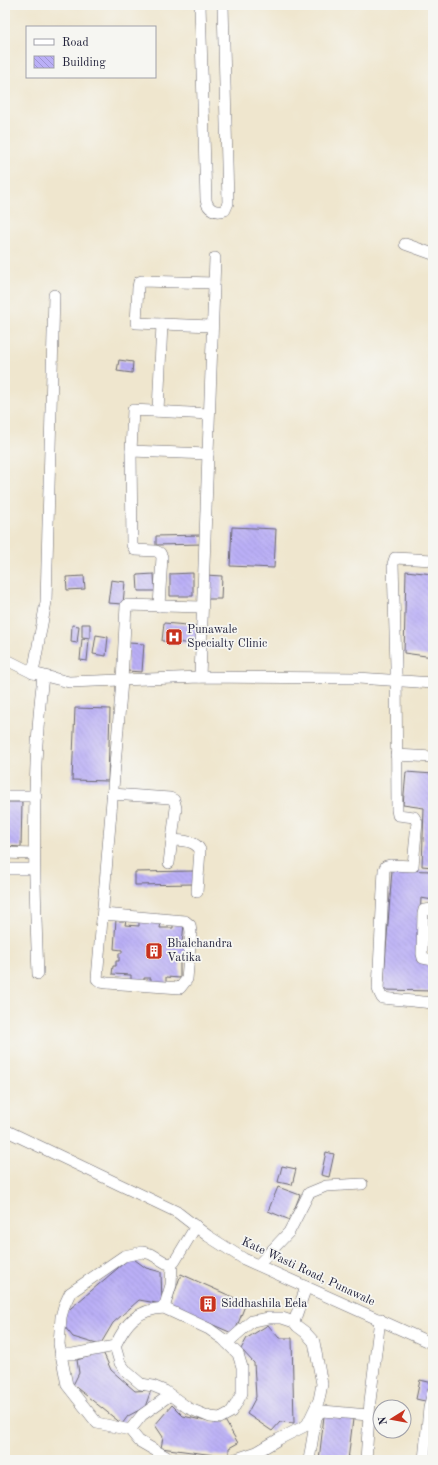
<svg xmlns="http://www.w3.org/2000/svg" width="438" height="1465" viewBox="0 0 438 1465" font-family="'Old Standard TT',serif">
  <defs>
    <pattern id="building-back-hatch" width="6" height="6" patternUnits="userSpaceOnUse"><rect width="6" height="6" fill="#baaff6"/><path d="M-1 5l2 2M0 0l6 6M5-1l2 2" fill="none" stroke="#a096d4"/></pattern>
  </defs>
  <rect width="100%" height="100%" fill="#f6f6f2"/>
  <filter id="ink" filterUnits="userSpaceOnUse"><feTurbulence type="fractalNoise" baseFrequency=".025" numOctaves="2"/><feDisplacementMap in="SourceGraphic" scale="8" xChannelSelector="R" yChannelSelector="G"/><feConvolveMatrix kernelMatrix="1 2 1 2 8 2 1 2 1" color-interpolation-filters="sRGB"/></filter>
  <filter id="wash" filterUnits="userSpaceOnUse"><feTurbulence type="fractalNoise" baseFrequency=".012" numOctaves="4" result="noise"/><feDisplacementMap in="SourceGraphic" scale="16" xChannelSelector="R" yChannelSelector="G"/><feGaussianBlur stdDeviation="0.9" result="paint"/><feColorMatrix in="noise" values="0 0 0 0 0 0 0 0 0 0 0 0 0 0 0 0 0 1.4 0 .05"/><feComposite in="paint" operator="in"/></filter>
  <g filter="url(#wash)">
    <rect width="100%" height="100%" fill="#efe6ce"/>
    <g id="blocks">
      <!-- building -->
      <g fill="url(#building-back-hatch)">
        <path d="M119,360L133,362L132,373L117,371Z"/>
        <path d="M232,527L276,529L274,568L230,566Z"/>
        <path d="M201,535L202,544L156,545V536Z"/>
        <path d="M406,571L433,574V657L404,653Z"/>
        <path d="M193,573V596H170V574Z"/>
        <path d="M154,574L155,591H138L137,575Z"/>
        <path d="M205,575L222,576L221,599H205Z"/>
        <path d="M84,576L85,589L67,590L66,577Z"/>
        <path d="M111,580L125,582L123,604L108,603Z"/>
        <path d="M164,623L198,626L196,644L162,641Z"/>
        <path d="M82,624H90V638L82,637Z"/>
        <path d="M72,625L79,626L77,643L71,642Z"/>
        <path d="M96,635L108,637L106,656L93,654Z"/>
        <path d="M82,639L89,640L87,661L80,660Z"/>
        <path d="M129,643L144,644L142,672L127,671Z"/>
        <path d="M75,708L110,709L108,781L72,780Z"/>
        <path d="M406,772L433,774V867L422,866L424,808L403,805Z"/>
        <path d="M6,802H22L21,847L5,846Z"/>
        <path d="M392,870L433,871V900L421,898L418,961L433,963V991L383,990Z"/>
        <path d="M194,871V884L135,885V872Z"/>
        <path d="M116,919L126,920L125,925L139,926V921L161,923L160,928H173V925L184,924L182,944L187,945L185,956H180V978L166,977V985H151V978H144V984L131,983V975L112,974L113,966H116V961H119V953H122V950L114,949Z"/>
        <path d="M326,1152L334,1154L329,1177L321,1175Z"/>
        <path d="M282,1166L296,1169L292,1185L278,1182Z"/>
        <path d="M278,1187L300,1195L290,1220L268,1211Z"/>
        <path d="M131,1257L146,1268L161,1272L162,1304L139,1300L113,1323L100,1345L73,1337L64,1326L65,1313Z"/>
        <path d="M181,1274L246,1303L234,1334L170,1306Z"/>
        <path d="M268,1325L279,1338H292L294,1423L280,1422L272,1431L247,1414L256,1397L254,1363L241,1349L247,1338Z"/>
        <path d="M103,1352L111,1370L135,1391L151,1390L145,1407L128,1416L122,1424L73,1385L79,1373L77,1360Z"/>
        <path d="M420,1380L433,1383L429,1402L416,1399Z"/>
        <path d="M172,1405L183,1416L215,1423L223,1417L238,1443L229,1448V1457L161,1448L163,1437L155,1425Z"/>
        <path d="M324,1416L353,1419L348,1460H319Z"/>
      </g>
    </g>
  </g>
  <g filter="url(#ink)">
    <use href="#blocks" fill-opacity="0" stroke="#6a676e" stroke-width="1"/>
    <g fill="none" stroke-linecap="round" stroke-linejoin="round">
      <defs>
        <g id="minor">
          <path d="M200,5L206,200C208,210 216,213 225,210L228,203L223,5"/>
          <path d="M405,244L433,254"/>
          <path d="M212,326L136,323L138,287L139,282L142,281L214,283"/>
          <path d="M158,411L162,324"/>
          <path d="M131,451L208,454"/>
          <path d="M433,560L395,558L393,564L396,666L397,810L398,815L414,817L417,822L413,866L390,865L386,866L384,870L378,989L380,994L382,998L433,1003"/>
          <path d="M159,606L162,557L160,553L156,551L135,550L132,545L131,451L133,410L209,414"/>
          <path d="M5,659L33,673L69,682L200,677L358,678L433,683"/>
          <path d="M33,673L46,602L54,295"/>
          <path d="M200,677L215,258"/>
          <path d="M396,755L433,757"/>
          <path d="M112,794L170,798L174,800L176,808L169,863"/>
          <path d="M5,796H36"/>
          <path d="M172,840C182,841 195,840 200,850L197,892"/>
          <path d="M5,853L34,854"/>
          <path d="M5,869H34"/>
          <path d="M433,909L424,910L423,914L422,954L423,958L433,960"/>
          <path d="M103,914L185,921L190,925L191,932L187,979L180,988L107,983L101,982L97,979L122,681L126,605L202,607"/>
          <path d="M38,974C34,875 31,775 43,676"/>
          <path d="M5,1130L177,1212L208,1236L244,1259L433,1344"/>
          <path d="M172,1264L166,1263L151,1254L143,1252L124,1256L70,1293L64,1306L61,1317L59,1344L67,1385L97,1423L130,1430L139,1441L170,1459L192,1460"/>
          <path d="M258,1265L289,1232L309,1193L326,1186L362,1184"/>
          <path d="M164,1308L209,1329L223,1339L238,1354L242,1367V1393L236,1404L231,1412L220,1418L210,1417L188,1408L165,1391L153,1386L141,1384L127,1372L120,1363L115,1346C126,1323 136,1310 164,1308Z"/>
          <path d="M164,1308L171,1285L172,1264L175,1261L196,1226"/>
          <path d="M294,1322L306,1287"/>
          <path d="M227,1343L252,1321L269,1318H282L294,1322L297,1326L305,1332L314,1342L322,1384L319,1400L307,1425L279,1439L257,1452L233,1460"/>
          <path d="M60,1354H73L115,1346"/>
          <path d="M130,1430L142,1415L170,1395"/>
          <path d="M309,1460L316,1418L319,1413L323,1411L368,1415"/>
          <path d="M366,1460L370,1401L380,1319"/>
          <path d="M424,1460L429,1408L433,1392"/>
        </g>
      </defs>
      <!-- minor casing -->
      <use href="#minor" stroke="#6a676e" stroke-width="12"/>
      <!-- minor -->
      <use href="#minor" stroke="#fff" stroke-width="11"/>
    </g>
  </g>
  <!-- icons -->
  <defs>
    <symbol id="hospital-square" viewBox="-11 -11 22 22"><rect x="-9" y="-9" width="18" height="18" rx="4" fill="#c8321e" stroke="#f6f6f2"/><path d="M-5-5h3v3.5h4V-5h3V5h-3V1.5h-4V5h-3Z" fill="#fff"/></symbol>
    <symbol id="building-square" viewBox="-11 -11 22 22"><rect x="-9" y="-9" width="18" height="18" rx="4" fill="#c8321e" stroke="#f6f6f2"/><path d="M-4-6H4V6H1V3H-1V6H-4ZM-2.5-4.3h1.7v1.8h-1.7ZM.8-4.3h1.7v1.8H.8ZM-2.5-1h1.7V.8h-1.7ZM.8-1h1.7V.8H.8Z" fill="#fff"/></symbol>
  </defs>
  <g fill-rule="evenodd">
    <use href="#hospital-square" x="164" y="627" width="20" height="20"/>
    <use href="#building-square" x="144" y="941" width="20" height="20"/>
    <use href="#building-square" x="198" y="1294" width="20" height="20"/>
  </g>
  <g text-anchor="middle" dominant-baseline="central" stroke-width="3.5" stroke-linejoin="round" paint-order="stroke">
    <!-- poi labels -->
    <g font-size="12" fill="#22223b" stroke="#f6f6f2" text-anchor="start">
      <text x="187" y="630">Punawale<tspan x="187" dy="14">Specialty Clinic</tspan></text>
      <text x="167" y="944">Bhalchandra<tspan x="167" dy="14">Vatika</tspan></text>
      <text x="221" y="1304">Siddhashila Eela</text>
    </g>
    <!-- street labels -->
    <g font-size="12" fill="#22223b" stroke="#f6f6f2">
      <text transform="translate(308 1272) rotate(25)">Kate Wasti Road, Punawale</text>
    </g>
  </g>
  <!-- margin -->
  <rect width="438" height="1465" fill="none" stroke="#f6f6f2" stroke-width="20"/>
  <!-- legend -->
  <rect x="26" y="26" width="130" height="52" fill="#f6f6f2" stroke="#a1a1a9"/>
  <rect x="34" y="39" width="20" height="6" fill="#ffffff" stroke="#a1a1a9"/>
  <text x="62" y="46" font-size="12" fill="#22223b">Road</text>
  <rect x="34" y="56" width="20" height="12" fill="url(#building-back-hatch)" stroke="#a1a1a9"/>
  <text x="62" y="66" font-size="12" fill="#22223b">Building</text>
  <!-- north arrow -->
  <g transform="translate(392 1419) rotate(259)"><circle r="19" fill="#f6f6f2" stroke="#a1a1a9"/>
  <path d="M0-3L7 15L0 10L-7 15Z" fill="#c8321e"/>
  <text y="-6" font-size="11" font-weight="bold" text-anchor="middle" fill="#22223b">N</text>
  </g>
</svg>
